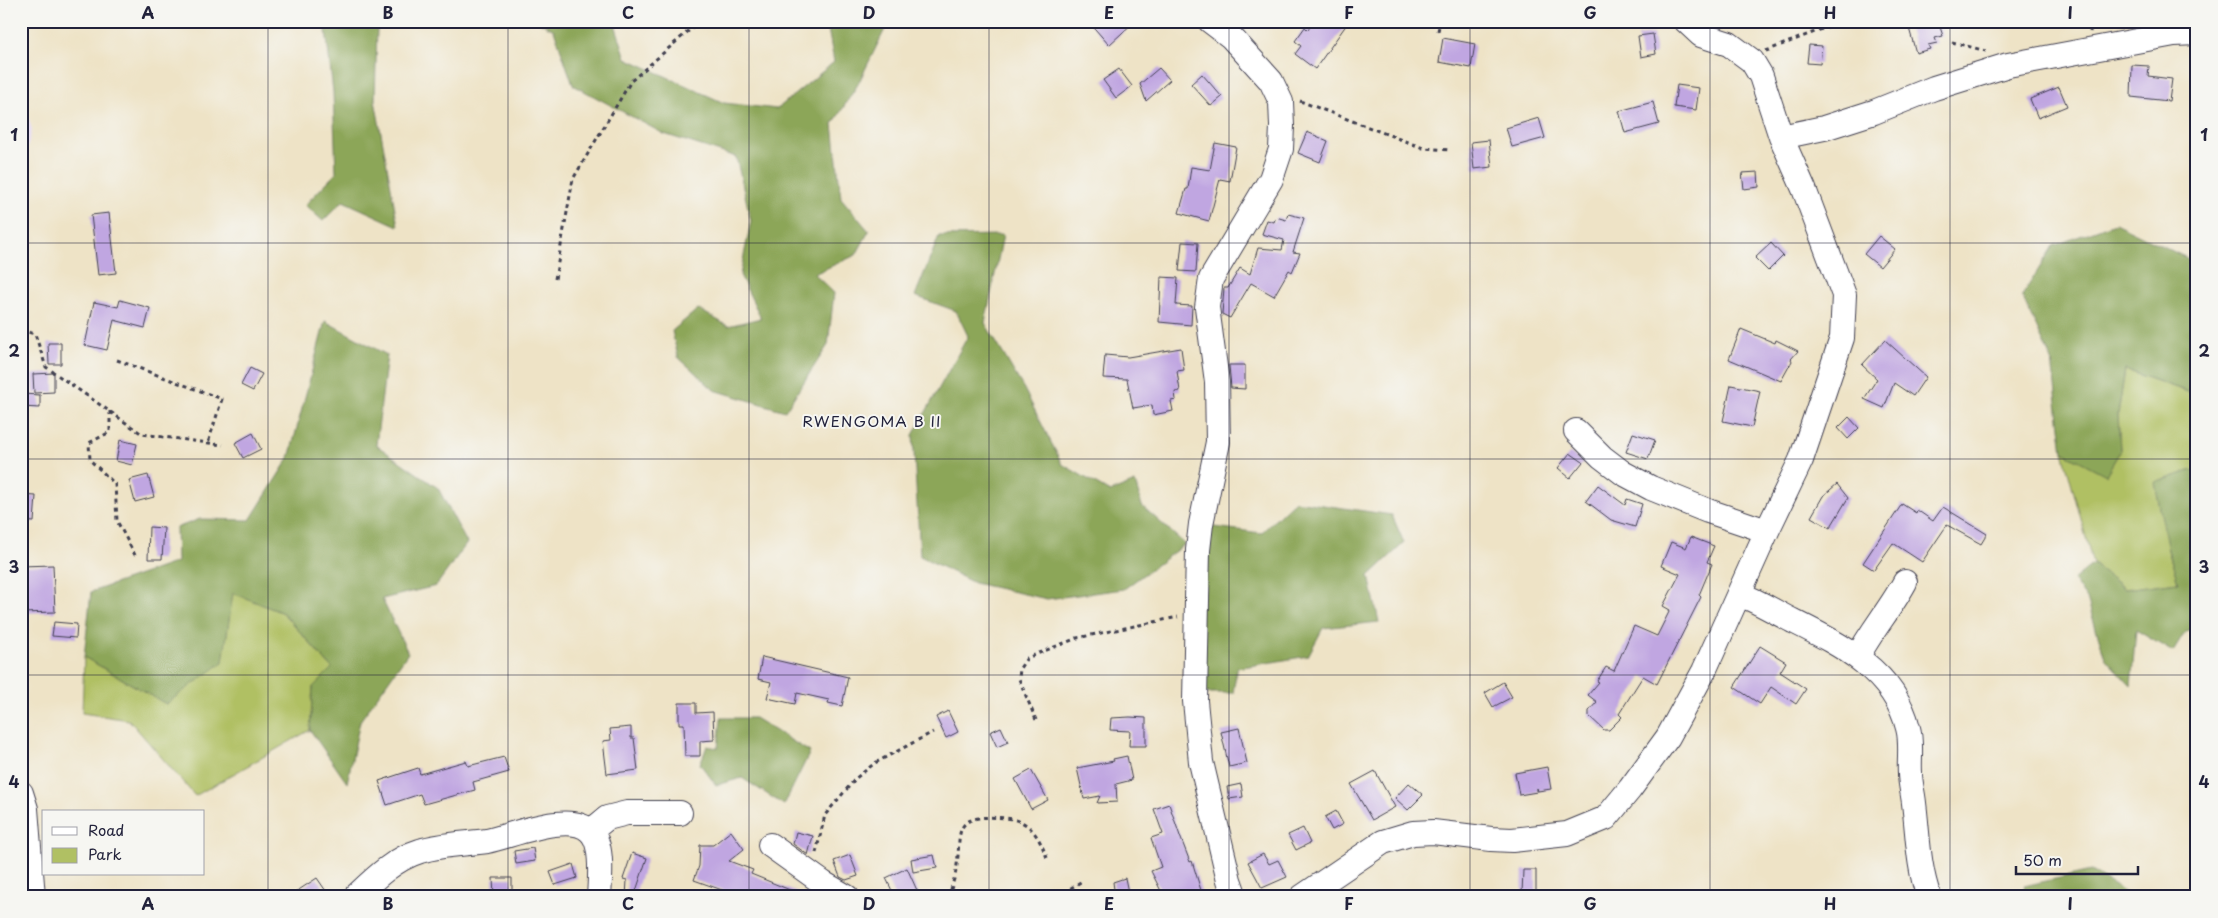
<svg xmlns="http://www.w3.org/2000/svg" width="2218" height="918" font-family="'Playpen Sans',sans-serif">
	<style>
		.built { fill: #e2d4f3 }
		.green { fill: #b0c063; stroke: #69714f }
		.forest { fill: #8ca659; stroke: #57644a }
		.building { fill: #c0a6e1 }
		.lines { fill: none; stroke-linecap: round; stroke-linejoin: round }
		.minor-casing { stroke: #413f50; stroke-width: 26 }
		.path { stroke: #413f50; stroke-width: 3; stroke-dasharray: 4 4; stroke-linecap: butt }
		.minor { stroke: #fff; stroke-width: 24 }
		.grid { fill: none; stroke: #22223b; stroke-width: 1; stroke-opacity: 0.55 }
		.labels { text-anchor: middle; dominant-baseline: central; stroke-width: 4; stroke-linejoin: round; paint-order: stroke }
		.quarter-label { font-size: 15px; letter-spacing: 1px; fill: #22223b; stroke: #f6f6f2 }
		.neatline { fill: none; stroke: #22223b; stroke-width: 2 }
		.grid-label { font-size: 16px; text-anchor: middle; font-weight: bold; fill: #22223b }
	</style>
	<rect width="100%" height="100%" fill="#f6f6f2"/>
	<filter id="ink" filterUnits="userSpaceOnUse"><feTurbulence type="fractalNoise" baseFrequency=".02" numOctaves="2"/><feDisplacementMap in="SourceGraphic" scale="10" xChannelSelector="R" yChannelSelector="G"/><feConvolveMatrix kernelMatrix="1 2 1 2 8 2 1 2 1" color-interpolation-filters="sRGB"/></filter>
	<filter id="wash" filterUnits="userSpaceOnUse"><feTurbulence type="fractalNoise" baseFrequency=".0096" numOctaves="4" result="noise"/><feDisplacementMap in="SourceGraphic" scale="20" xChannelSelector="R" yChannelSelector="G"/><feGaussianBlur stdDeviation="1.12" result="paint"/><feColorMatrix in="noise" values="0 0 0 0 0 0 0 0 0 0 0 0 0 0 0 0 0 1.4 0 .05"/><feComposite in="paint" operator="in"/></filter>
	<g filter="url(#wash)">
		<rect width="100%" height="100%" fill="#eee3c6"/>
		<path class="built" d="M21,94L32,130L21,170Z"/>
		<path class="green" d="M2125,370L2197,395V474L2192,470L2168,550L2178,582L2125,589L2093,564L2063,452L2106,474L2120,451L2118,414Z
			M233,592L283,613L332,668L313,687L310,730L195,796L129,720L82,713L84,657L166,704Z"/>
		<path class="forest" d="M325,21H393L377,28L375,100L398,226L343,201L323,221L305,205L336,173L333,92Z
			M537,21H614L626,58L724,103L777,109L834,62L827,23L825,21H889L858,84L833,124L841,198L869,231L856,255L814,274L834,293L828,345L785,411L714,390L678,357L672,331L698,309L728,326L761,318L740,275L751,221L736,157L664,134L573,85L554,30Z
			M2115,223L2197,263V395L2125,370L2118,414L2120,451L2106,475L2063,452L2052,361L2022,296L2053,246Z
			M1003,235L985,323L1024,389L1062,464L1110,492L1135,482L1142,506L1185,544L1124,589L1047,599L974,583L920,556L913,435L968,336L956,311L915,296L939,236Z
			M325,321L387,355L376,445L438,488L467,543L436,586L382,599L408,653L360,721L347,783L310,730L313,687L332,668L283,613L233,593L223,662L166,704L84,657L91,592L177,562L176,528L200,519L250,520L289,458Z
			M2192,470L2197,474V628L2186,631L2173,652L2136,630L2131,686L2105,658L2087,599L2073,580L2093,564L2125,589L2178,582L2168,550L2155,483Z
			M1295,501L1392,515L1404,543L1369,576L1379,622L1323,628L1308,656L1237,668L1233,693H1188L1199,525L1261,533Z
			M721,718H755L810,752L784,805L742,778L716,785L700,764L707,746L718,748Z
			M2091,871L2132,897H2026L2024,886Z"/>
		<g id="blocks">
			<path class="building" d="M1088,21H1135L1109,45Z
				M1314,21H1349L1315,69L1295,54L1301,46L1295,41L1305,27L1308,30Z
				M1907,21H1938L1943,36L1935,38L1937,43L1928,45L1930,49L1916,53Z
				M1653,34L1656,54L1641,57L1638,36Z
				M1443,38L1475,44L1471,68L1439,62Z
				M1809,45L1822,46L1820,64L1807,63Z
				M2132,65L2149,66L2148,76L2172,79L2169,101L2131,97Z
				M1159,68L1170,80L1146,101L1140,84Z
				M1119,69L1132,86L1116,98L1103,80Z
				M1202,74L1222,97L1211,106L1191,84Z
				M1677,85L1699,88L1696,110L1674,107Z
				M2059,87L2067,106L2038,118L2030,99Z
				M1653,102L1659,124L1625,133L1619,111Z
				M1539,118L1545,138L1512,147L1506,128Z
				M1307,132L1328,141L1320,162L1298,153Z
				M1489,140L1492,167L1474,169L1471,142Z
				M1215,143L1236,147L1230,181L1220,179L1209,221L1179,213L1186,189H1188L1191,167L1210,170Z
				M1758,172L1759,187L1744,189L1742,173Z
				M109,213L116,273L98,275L91,215Z
				M1288,214L1304,218L1293,252L1300,253L1292,272L1289,270L1274,296L1251,283L1230,318L1222,314L1224,288H1228L1240,268L1250,274L1258,248L1282,250L1284,240L1262,234L1267,220L1274,222L1276,217L1286,220Z
				M1879,236L1895,249L1880,267L1864,254Z
				M1182,242L1198,243L1196,272L1179,271Z
				M1771,243L1783,256L1768,271L1755,258Z
				M1161,277L1178,278L1176,305L1192,306L1191,325L1159,322Z
				M120,300L150,308L145,328L114,320L107,350L85,345L94,302L118,307Z
				M1741,329L1775,343L1776,340L1798,351L1791,359L1792,361L1781,381L1729,359Z
				M1885,340L1926,377L1913,396L1894,383L1884,408L1864,399L1877,379L1862,365Z
				M48,343H61V364H49Z
				M1181,348L1184,370L1177,371L1180,391L1175,392L1176,400L1171,401L1173,411L1153,415L1152,405L1133,408L1127,379L1103,378L1105,355L1128,357Z
				M1229,365H1245V389L1231,388Z
				M250,368L262,374L253,391L241,385Z
				M54,373V392L34,393L33,374Z
				M1731,385L1760,391L1752,427L1723,421Z
				M21,394L40,395V408L21,407Z
				M1849,417L1859,428L1848,439L1838,428Z
				M253,433L261,449L243,458L235,443Z
				M1633,433L1655,440L1648,459L1626,452Z
				M120,440L137,444L132,465L116,461Z
				M1570,453L1583,462L1570,478L1558,468Z
				M148,475L154,497L135,502L129,480Z
				M1837,484L1848,498L1830,528L1811,517L1823,496Z
				M1598,485L1625,505L1627,499L1642,504L1635,527L1611,520L1586,501Z
				M21,495L36,496L34,522L21,521Z
				M1902,504L1916,513L1917,510L1933,521L1943,507L1987,534L1981,544L1947,525L1922,562L1893,543L1874,570L1863,563Z
				M149,527L164,528L162,559H148Z
				M1691,537L1714,546L1707,562L1712,564L1699,595L1701,597L1657,684L1643,676L1619,714L1622,717L1609,730H1604L1589,716V711L1597,702L1588,695L1599,682L1597,681L1606,667L1614,671L1634,626L1657,636L1670,610L1663,606L1680,574L1661,566L1671,542L1686,548Z
				M53,565L55,612L21,613V566Z
				M54,622L77,624L76,638L52,636Z
				M1760,646L1786,662L1780,672L1806,689L1796,704L1771,687L1760,704L1734,687Z
				M762,657L848,677L842,706L828,703L829,700L797,693L795,704L767,698L771,682L758,679Z
				M1503,682L1512,697L1493,707L1485,693Z
				M679,703H696V713L713,712L714,740L700,741V756H685L684,724H679Z
				M948,711L958,732L946,738L936,717Z
				M1130,717L1146,718V746H1129L1130,731L1110,730L1111,718Z
				M631,727V738H634L638,770L607,774L603,741L611,740L610,729Z
				M1001,727L1008,742L997,747L990,732Z
				M1239,728L1247,763L1229,767L1221,732Z
				M1127,756L1132,780L1116,784L1117,802L1097,803L1100,796L1084,799L1077,768L1114,761L1113,759Z
				M504,757L509,772L473,782L475,790L424,804L420,794L387,805L379,781L418,768L420,774L466,761L468,766Z
				M1547,767L1551,789L1538,791L1537,788V792L1519,795L1515,773Z
				M1031,770L1048,800L1031,809L1015,779Z
				M1375,771L1395,807L1372,820L1351,784Z
				M1409,783L1423,795L1408,810L1395,798Z
				M1241,784L1243,797L1229,799L1227,787Z
				M1169,804L1180,836L1190,862L1192,861L1203,897H1164L1151,871L1161,867L1151,838L1163,834L1154,809Z
				M1336,811L1343,824L1332,830L1325,817Z
				M1303,828L1310,843L1296,850L1288,835Z
				M731,831L744,849L729,861L753,870L751,874L807,897H755L740,891L739,896L694,880L699,866L700,845H713Z
				M796,832L813,836L808,855L793,844Z
				M533,848L535,861L516,864L514,851Z
				M632,853L647,858L634,897H626L627,880L623,879Z
				M1263,854L1269,864L1278,860L1287,877L1262,888L1248,862Z
				M850,855L858,876L846,880L840,877L834,861Z
				M934,855L937,868L913,872L911,859Z
				M573,864L577,878L555,885L550,872Z
				M907,868L920,897H895L886,878Z
				M1523,870H1536V894H1522Z
				M317,878L326,891L318,897H288Z
				M493,878H512V897H494Z
				M1125,878L1129,897H1115L1113,882Z"/>
		</g>
	</g>
	<g filter="url(#ink)">
		<use href="#blocks" fill-opacity="0" stroke="#413f50" stroke-width="1"/>
		<g class="lines">
			<defs>
				<path id="minor" d="M1210,21L1231,37L1271,81L1281,102L1282,126L1281,149L1271,179L1211,279L1207,307L1217,382L1218,442L1201,524L1198,550L1195,701L1201,762L1229,880L1235,897
					M1781,137L1824,128L1874,112L1934,88L2008,65L2174,34L2197,33
					M1576,431L1602,457L1623,473L1651,488L1708,511L1767,531
					M1739,594C1758,601 1775,612 1793,621C1841,645 1894,671 1908,728C1912,742 1909,759 1910,773C1910,783 1913,793 1914,803C1918,835 1918,867 1929,897
					M1858,656C1872,630 1891,608 1905,582
					M21,793L26,809L33,897
					M591,831L607,818L627,813H680
					M770,845L823,883L847,897
					M355,897C374,879 394,859 420,851C441,844 465,844 487,841C512,836 569,811 590,831C604,844 600,879 599,897
					M1302,897L1383,842L1413,833L1433,832L1491,839L1512,840L1567,834L1606,818L1630,789L1668,737L1704,671L1767,531L1801,460L1842,338L1844,295L1804,189L1781,137L1761,76L1752,61L1729,44L1701,35L1686,21"/>
			</defs>
			<use href="#minor" class="minor-casing"/>
			<path class="path" d="M1438,31L1440,21
				M2090,32L2091,21
				M1952,42L1986,51
				M1766,51L1840,22L1852,21
				M1300,101L1423,148L1450,150
				M555,279L573,179L631,81L700,21
				M21,330L35,334L46,367L142,434L223,445
				M117,360L222,399L208,443
				M110,411V432L89,443L90,460L115,484L117,521L136,557
				M1036,720L1019,679L1020,668L1027,658L1077,638L1178,617
				M816,853L825,815L856,778L875,763L933,732
				M947,897C951,892 952,885 954,879C966,837 943,813 1005,818C1032,820 1039,838 1048,860
				M1057,897L1082,881"/>
			<use href="#minor" class="minor"/>
		</g>
	</g>
	<path class="grid" d="M268,21V897M508,21V897M749,21V897M989,21V897M1229,21V897M1470,21V897M1710,21V897M1950,21V897M21,243H2197M21,459H2197M21,675H2197"/>
	<g class="labels">
		<g class="quarter-label">
			<text x="872" y="420">RWENGOMA B II</text>
		</g>
	</g>
	<rect width="2218" height="918" fill="none" stroke="#f6f6f2" stroke-width="55"/>
	<rect x="42" y="810" width="162" height="65" fill="#f6f6f2" stroke="#a1a1a9"/>
	<rect x="52" y="827" width="25" height="8" fill="#ffffff" stroke="#a1a1a9"/>
	<text x="88" y="836" font-size="15" fill="#22223b">Road</text>
	<rect x="52" y="848" width="25" height="15" fill="#b0c063" stroke="#a1a1a9"/>
	<text x="88" y="860" font-size="15" fill="#22223b">Park</text>
	<path d="M2016 866v8h122v-8" fill="none" stroke="#22223b" stroke-width="2.5"/>
	<text x="2023" y="866" font-size="15" fill="#22223b" stroke="#f6f6f2" stroke-width="4" paint-order="stroke">50 m</text>
	<rect x="28" y="28" width="2162" height="862" class="neatline"/>
	<g class="grid-label">
		<text x="148" y="19">A</text>
		<text x="388" y="19">B</text>
		<text x="628" y="19">C</text>
		<text x="869" y="19">D</text>
		<text x="1109" y="19">E</text>
		<text x="1349" y="19">F</text>
		<text x="1590" y="19">G</text>
		<text x="1830" y="19">H</text>
		<text x="2070" y="19">I</text>
		<text x="14" y="141">1</text>
		<text x="2204" y="141">1</text>
		<text x="14" y="357">2</text>
		<text x="2204" y="357">2</text>
		<text x="14" y="573">3</text>
		<text x="2204" y="573">3</text>
		<text x="14" y="788">4</text>
		<text x="2204" y="788">4</text>
		<text x="148" y="910">A</text>
		<text x="388" y="910">B</text>
		<text x="628" y="910">C</text>
		<text x="869" y="910">D</text>
		<text x="1109" y="910">E</text>
		<text x="1349" y="910">F</text>
		<text x="1590" y="910">G</text>
		<text x="1830" y="910">H</text>
		<text x="2070" y="910">I</text>
	</g>
</svg>
